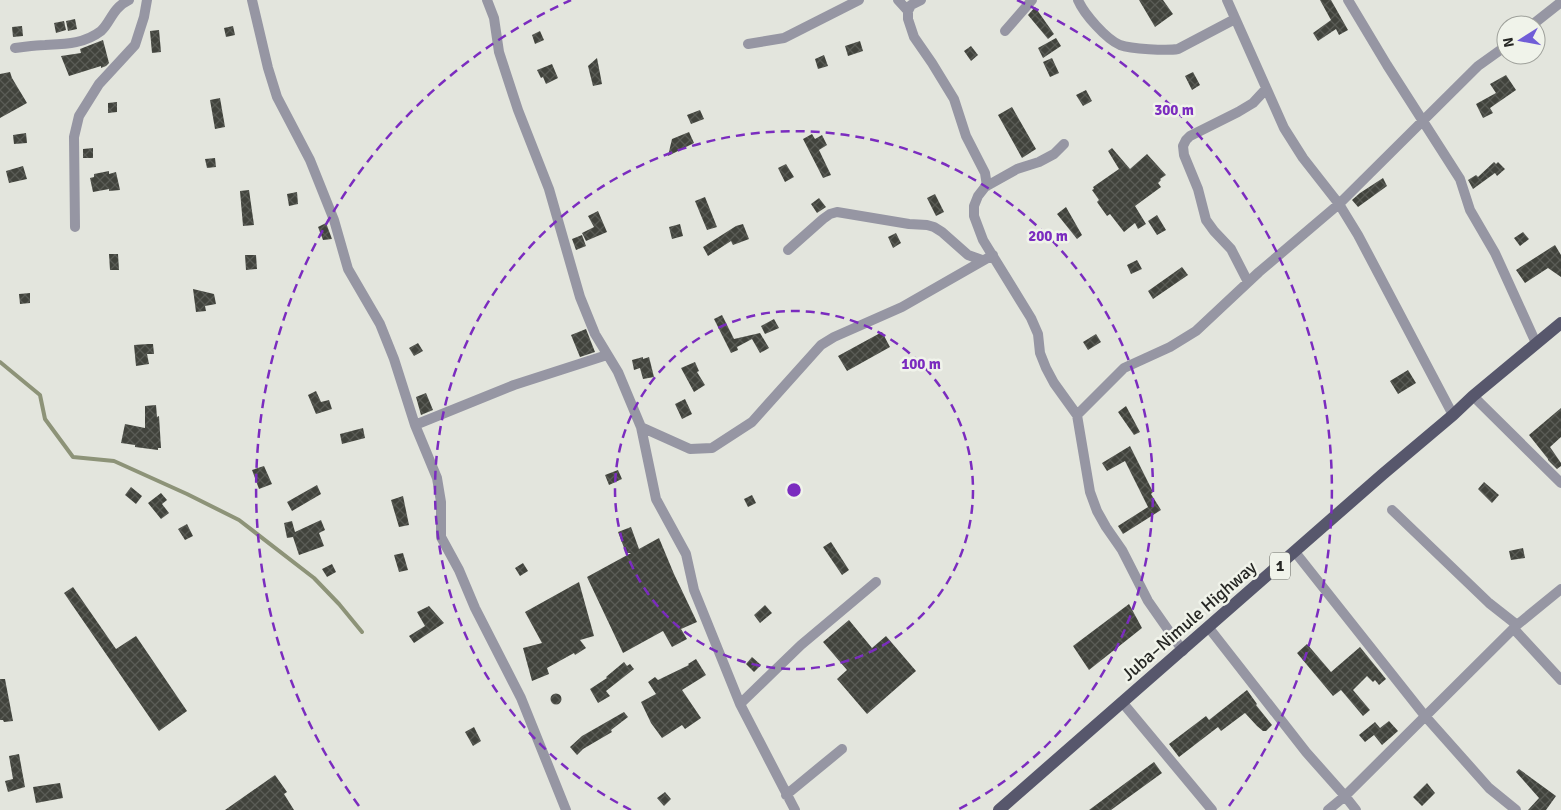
<svg xmlns="http://www.w3.org/2000/svg" width="1561" height="810" font-family="Signika,sans-serif">
	<style>
		.lines { fill: none; stroke-linecap: round; stroke-linejoin: round }
		.stream { stroke: #8d9378; stroke-width: 4 }
		.building { fill: url(#building-cross-hatch) }
		.street { stroke: #9696a3; stroke-width: 10 }
		.primary { stroke: #57576c; stroke-width: 12 }
		.ring { fill: none; stroke: #7b2cbf; stroke-width: 2.5; stroke-dasharray: 9 6 }
		.labels { text-anchor: middle; dominant-baseline: central; stroke-width: 5; stroke-linejoin: round; paint-order: stroke }
		.shield { fill: #f0f3ea; stroke: #63645f; stroke-width: 1 }
		.shield-label { font-size: 16px; font-weight: bold; fill: #262724 }
		.street-label { font-size: 18px; fill: #262724; stroke: #f0f3ea }
		.centre { fill: #7b2cbf; stroke: #f0f3ea; stroke-width: 2.5 }
		.ring-label { font-size: 15px; text-anchor: middle; font-weight: bold; fill: #7b2cbf; stroke: #f0f3ea; stroke-width: 5; stroke-linejoin: round; paint-order: stroke }
	</style>
	<defs>
		<pattern id="building-cross-hatch" width="8" height="8" patternUnits="userSpaceOnUse" patternTransform="scale(1.25)"><rect width="8" height="8" fill="#41433c"/><path d="M0 0l8 8M0 8l8-8" fill="none" stroke="#5a5c56"/></pattern>
	</defs>
	<rect width="100%" height="100%" fill="#e3e5dd"/>
	<g class="lines">
		<path class="stream" d="M0,362L40,395L45,419L73,457L114,461L187,494L239,520L314,578L339,604L362,632"/>
	</g>
	<path class="building" d="M1139,0H1163L1173,14L1155,27Z
		M1320,0H1331L1348,30L1339,35L1336,29L1318,41L1313,33L1331,20Z
		M1035,7L1054,34L1048,39L1028,15Z
		M75,19L77,29L68,31L66,21Z
		M64,21L66,30L56,33L54,23Z
		M22,26L23,36L13,37L12,27Z
		M233,26L235,35L226,37L224,28Z
		M159,30L161,52L152,53L150,31Z
		M540,31L544,40L535,44L532,35Z
		M1056,38L1061,46L1043,58L1038,48Z
		M103,40L109,63L106,66L101,68V66L69,76L61,56L81,53L80,49Z
		M860,41L863,51L848,56L845,46Z
		M971,46L978,55L971,61L964,51Z
		M824,55L828,66L818,69L815,59Z
		M597,58L602,84L593,86L588,66Z
		M1052,58L1059,73L1050,77L1043,62Z
		M552,64L558,78L546,84L543,77L541,78L537,70Z
		M10,72L12,78L27,103L0,118V74Z
		M1193,72L1200,85L1192,90L1185,76Z
		M1506,75L1516,90L1490,108L1493,113L1483,118L1476,104L1496,93L1490,84Z
		M1086,90L1092,101L1083,106L1076,95Z
		M220,98L225,127L215,129L210,100Z
		M117,102V112L108,113V103Z
		M1012,107L1036,149L1022,158L998,115Z
		M700,110L704,119L691,124L687,115Z
		M689,132L694,143L668,156L672,139Z
		M26,133L27,143L14,144L13,135Z
		M812,134L815,139L822,135L827,145L819,150L831,175L823,178L803,139Z
		M93,148V158H83V149Z
		M1112,148L1130,169L1147,154L1166,175L1160,179L1161,180L1158,183L1161,187L1135,206L1146,224L1138,229L1135,223L1124,232L1110,214L1107,216L1097,202L1099,200L1092,190L1094,189L1093,187L1119,169L1108,151Z
		M215,158L216,167L207,168L205,159Z
		M1494,162L1496,164L1498,162L1505,169L1497,176L1495,173L1473,189L1468,180L1476,175L1478,177Z
		M786,164L794,177L785,182L778,168Z
		M23,166L27,179L9,183L6,171Z
		M109,171V174L116,172L120,190L109,191V189L93,192L90,178L94,177V174Z
		M1383,178L1387,186L1358,207L1352,200L1360,193Z
		M249,190L254,225L243,226L240,191Z
		M297,192L298,204L289,206L287,194Z
		M935,194L944,212L936,216L927,198Z
		M705,197L717,227L707,230L695,201Z
		M819,198L826,207L817,213L811,204Z
		M1066,207L1082,235L1077,239L1057,214Z
		M598,211L607,232L586,241L582,233L594,227L588,216Z
		M1157,215L1166,230L1157,235L1148,221Z
		M326,223L332,239L323,240L318,227Z
		M680,224L683,236L672,239L669,227Z
		M743,224L749,239L733,245L731,241L708,256L703,247L736,226Z
		M1523,232L1529,239L1520,246L1514,238Z
		M896,233L901,243L893,248L888,237Z
		M582,235L586,246L576,250L572,239Z
		M1555,245L1561,255V277L1548,268L1525,283L1516,270Z
		M109,254H118L119,270H110Z
		M245,255H256L257,269L246,270Z
		M1137,260L1142,269L1131,274L1127,265Z
		M1182,267L1188,275L1153,299L1148,291Z
		M193,289L214,294L216,304L205,306L206,311L196,312Z
		M30,293V303L20,304L19,294Z
		M722,315L734,339L760,333L769,348L760,353L752,339L737,347L738,350L731,353L714,319Z
		M774,319L779,328L765,334L761,326Z
		M586,329L595,352L580,357L571,335Z
		M882,332L890,347L847,371L838,356Z
		M1096,334L1101,342L1088,350L1083,342Z
		M418,343L423,351L414,356L409,348Z
		M148,344H153L154,354H147L149,364L136,366L134,345Z
		M643,357V359L649,357L654,377L643,379L640,368L634,370L632,360Z
		M695,362L699,371L697,372L705,385L694,392L681,368Z
		M1408,370L1416,383L1398,394L1390,381Z
		M316,391L321,402L329,400L332,409L316,414L308,395Z
		M426,393L433,410L421,415L416,397Z
		M685,399L692,414L682,419L675,404Z
		M156,405L157,417L159,416L161,448H158V450L135,447V445L121,443L125,424L145,428V406Z
		M1126,406L1140,432L1134,435L1118,412Z
		M1561,408V437L1550,447L1561,463V466L1557,469L1548,460V459L1529,435Z
		M363,428L365,438L342,444L340,434Z
		M1130,446L1153,492L1151,494L1161,510L1123,534L1118,526L1148,507L1125,461L1107,471L1102,463Z
		M264,466L272,484L259,489L252,470Z
		M618,470L622,479L609,485L605,475Z
		M1484,482L1499,495L1492,503L1478,489Z
		M317,485L321,494L292,511L287,502Z
		M131,487L142,496L136,504L125,495Z
		M161,493L167,500L162,504L169,513L161,519L148,503Z
		M752,495L756,503L748,507L744,499Z
		M403,496L409,525L399,527L391,500Z
		M321,520L325,530L319,533L324,546L299,555L293,537L287,538L284,523L292,521L295,532Z
		M187,524L193,536L185,540L178,529Z
		M631,527L639,549L659,538L674,574L697,622L681,629L687,639L672,647L663,631L623,653L587,577L631,553H626L618,532Z
		M831,542L849,570L842,575L823,547Z
		M1523,548L1525,558L1511,560L1509,551Z
		M403,553L408,570L399,572L394,555Z
		M523,563L528,571L520,576L515,568Z
		M332,564L336,572L327,577L322,569Z
		M579,582L594,636L580,640L586,648L575,655L574,653L547,668L549,674L532,681L523,648L542,643L525,612Z
		M73,587L116,649L136,636L187,711L159,731L64,593Z
		M1129,604L1142,628L1089,670L1073,646Z
		M765,605L772,613L760,623L754,615Z
		M429,606L444,623L414,643L409,636L425,626L417,612Z
		M849,620L872,648L886,636L916,671L867,714L837,679L847,670L823,642Z
		M1307,644L1331,672L1360,647L1386,679L1379,685L1375,680L1373,682L1367,676L1353,690L1370,710L1363,716L1341,690L1333,696L1297,653Z
		M752,657L761,665L754,672L746,664Z
		M696,659L706,675L682,690L701,718L685,729L682,725L662,738L651,723L641,702L656,694L648,682L655,677L658,680L689,665L688,664Z
		M624,662L627,666L630,664L634,669L606,691L610,696L598,703L590,689L607,678L606,677Z
		M0,679H5L13,721L4,722L3,720H0Z
		M1247,690L1257,704L1256,705L1272,725L1266,731H1263L1257,726L1245,713L1221,731L1218,727L1179,757L1169,744L1206,716L1209,720Z
		M550.5 699a5.5 5.5 0 1 1 11 0a5.5 5.5 0 1 1-11 0Z
		M624,712L628,717L611,730L612,732L583,749L577,755L570,747L582,736Z
		M1389,721L1398,731L1382,745L1374,735L1365,742L1359,735L1375,722L1380,728Z
		M474,727L481,741L473,746L465,732Z
		M19,754L25,787L8,792L5,781L13,779L9,756Z
		M1154,762L1162,773L1111,810H1089Z
		M1519,769L1556,796L1546,810H1528L1539,798L1516,772Z
		M275,775L287,792L284,794L294,810H225Z
		M60,783L63,798L36,803L33,787Z
		M1427,783L1435,793L1422,806L1413,797Z
		M665,792L671,799L664,806L657,798Z"/>
	<g class="lines">
		<path class="street" d="M252,0L268,68L277,97L310,160L334,220L348,269L380,324L394,359L415,425L437,478L441,502V537L459,570L475,608L521,698L566,810
			M487,0L494,18L499,52L518,110L549,189L580,297L595,334L618,372L641,427L656,499L686,554L694,590L740,704L795,810
			M898,0L908,11
			M921,0L911,5L908,11V19L914,37L932,63L954,99L966,136L985,173L987,186
			M1078,0C1084,14 1106,39 1120,45C1131,49 1167,51 1178,49L1235,19
			M1227,0L1284,128L1303,158L1339,204L1358,235L1453,415
			M1348,0L1387,65L1460,179L1470,210L1495,253L1536,343
			M1532,25L1561,2
			M1005,31L1032,0
			M748,44L784,38L859,0
			M15,48C25,47 35,45 45,45C65,44 84,44 101,31C111,22 112,8 129,0
			M1064,144L1054,154L1039,162L1017,169L985,187L978,196L974,206V216L983,240L1031,318L1038,334L1040,353L1046,368L1054,383L1077,415L1090,492L1097,511L1106,527L1122,550L1148,601L1183,651
			M75,227L74,137L79,116L99,84L135,45L144,17L147,0
			M788,250L823,219L830,214L837,212L909,224L927,225L934,227L942,232L968,255L982,260
			M1248,282L1231,249L1214,231L1206,220L1198,189L1184,155L1183,146L1186,140L1190,136L1238,112L1253,103L1266,89
			M1473,396L1561,483
			M1077,415L1124,368L1170,347L1196,331L1259,272L1339,204L1478,66L1506,46
			M415,425L514,385L607,355
			M641,427L690,449L712,448L752,422L821,345L834,337L902,307L993,255
			M1392,510L1489,603L1517,625
			M1295,552L1425,716L1489,788L1516,810
			M1209,628L1306,752L1345,796L1356,810
			M1514,629L1561,680
			M1122,702L1212,810
			M740,704L801,645L876,582
			M786,795L842,749
			M1328,810L1345,796L1517,625L1561,589"/>
		<path class="primary" d="M999,810L1383,474L1453,415L1473,396L1561,323"/>
	</g>
	<g class="ring">
		<circle cx="794" cy="490" r="179"/>
		<path d="M631 810A359 359 0 1 1 957 810"/>
		<path d="M359 806A538 538 0 0 1 571 0M1017 0A538 538 0 0 1 1229 806"/>
	</g>
	<g class="labels">
		<rect class="shield" x="1270" y="552.5" width="20" height="27" rx="4"/>
		<g class="shield-label">
			<text x="1280" y="566">1</text>
		</g>
		<g class="street-label">
			<text transform="translate(1189 621) rotate(-41)">Juba–Nimule Highway</text>
		</g>
	</g>
	<circle cx="794" cy="490" r="8" class="centre"/>
	<g class="ring-label">
		<text x="1174" y="115">300 m</text>
		<text x="1048" y="241">200 m</text>
		<text x="921" y="369">100 m</text>
	</g>
	<g transform="translate(1521 40) rotate(259)"><circle r="24" fill="#f0f3ea" stroke="#9fa19b"/>
	<path d="M0-4L9 19L0 12L-9 19Z" fill="#705dd7"/>
	<text y="-8" font-size="14" font-weight="bold" text-anchor="middle" fill="#262724">N</text>
	</g>
</svg>
